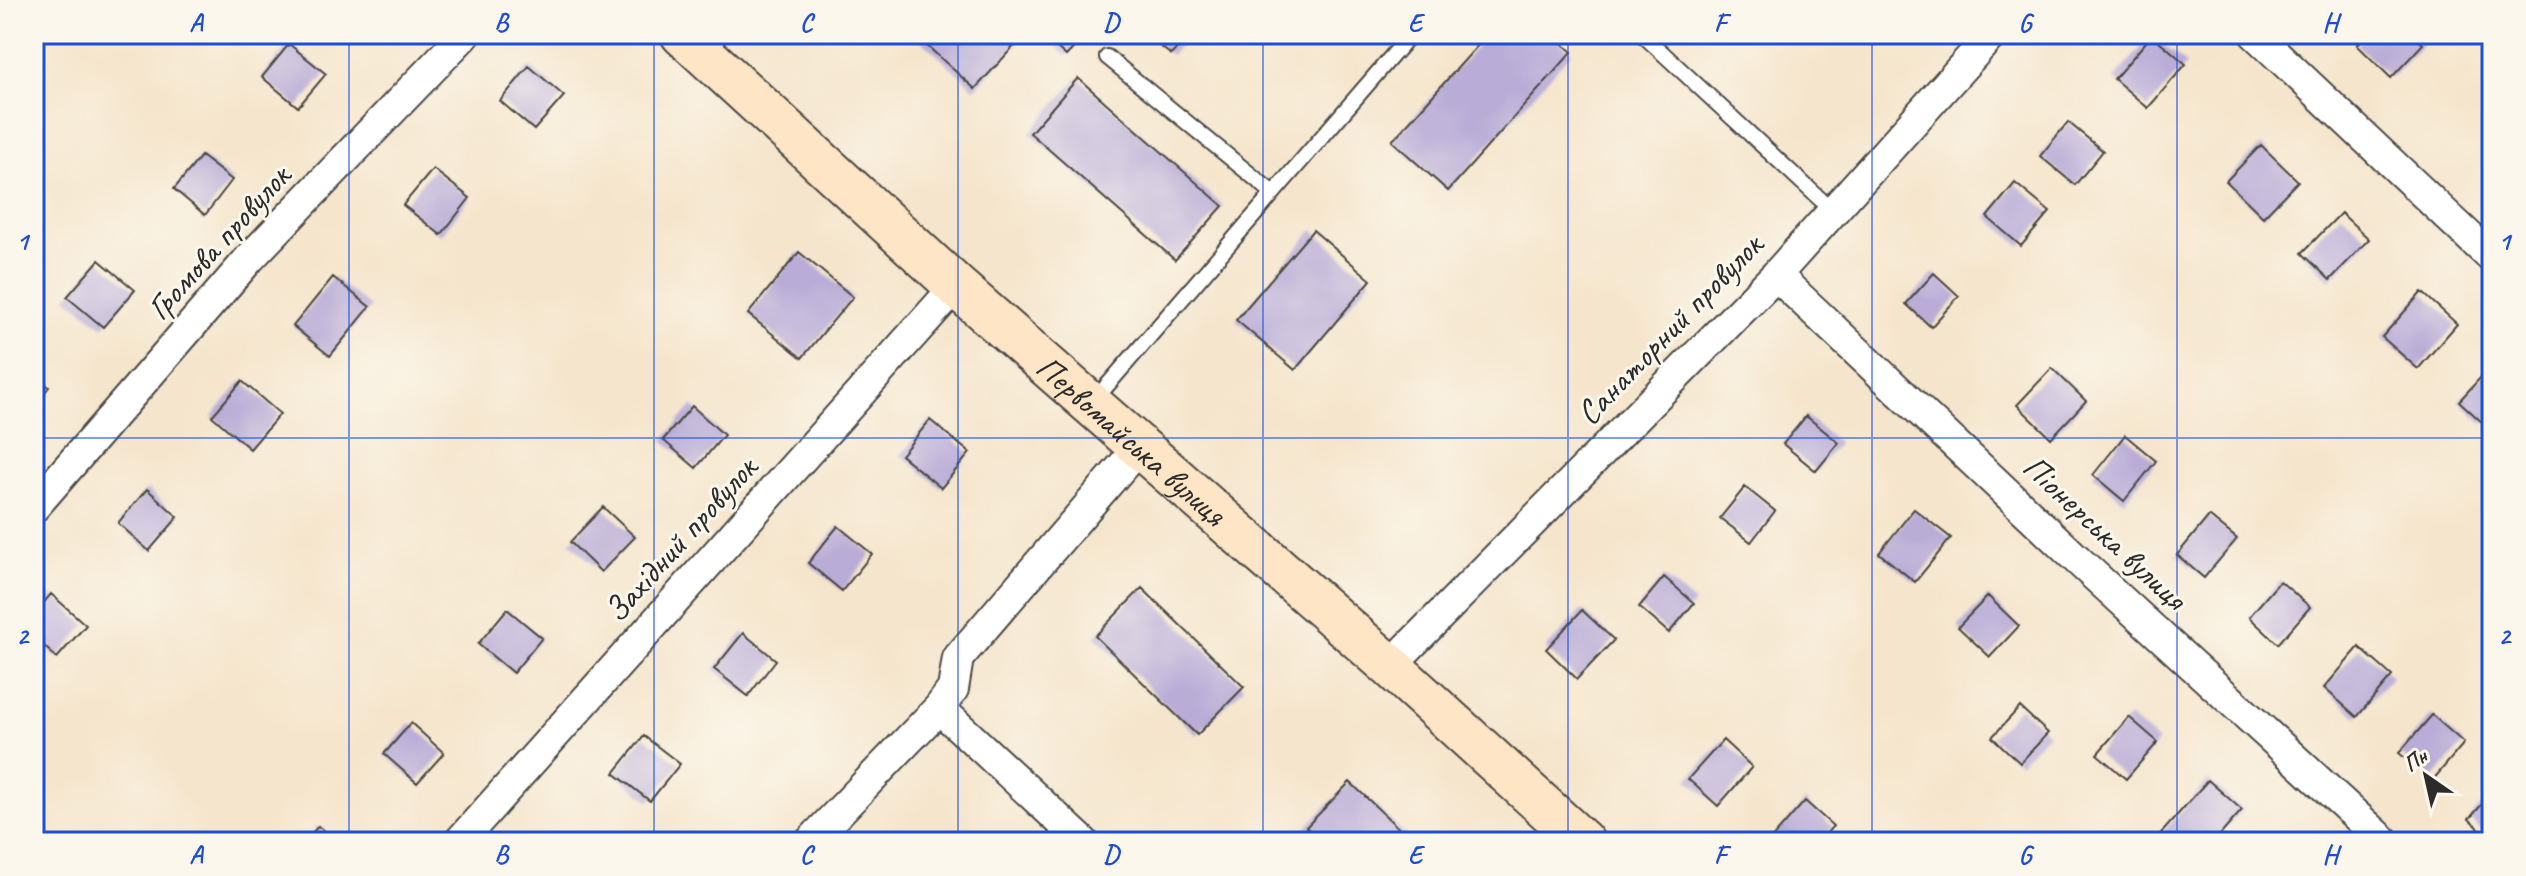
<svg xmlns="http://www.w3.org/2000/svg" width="2526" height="876" font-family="Caveat,sans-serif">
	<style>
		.building { fill: #b9add7 }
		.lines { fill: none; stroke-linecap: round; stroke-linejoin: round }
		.service-casing { stroke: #494743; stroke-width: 18 }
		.minor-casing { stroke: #494743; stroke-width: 34 }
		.secondary-casing { stroke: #494743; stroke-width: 46 }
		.service { stroke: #fff; stroke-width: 14 }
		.minor { stroke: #fff; stroke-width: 30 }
		.secondary { stroke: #fde5c5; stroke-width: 42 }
		.grid { fill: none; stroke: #1d4ed8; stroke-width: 2; stroke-opacity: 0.55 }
		.labels { text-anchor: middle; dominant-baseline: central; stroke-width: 6; stroke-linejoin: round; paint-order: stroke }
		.street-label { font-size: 34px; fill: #2b2b2b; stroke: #fbf7ec }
		.neatline { fill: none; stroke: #1d4ed8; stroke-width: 3 }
		.grid-label { font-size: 26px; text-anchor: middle; font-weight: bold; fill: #1d4ed8 }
	</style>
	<rect width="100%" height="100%" fill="#fbf7ec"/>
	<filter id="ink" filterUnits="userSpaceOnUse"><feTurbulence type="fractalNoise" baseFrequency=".0125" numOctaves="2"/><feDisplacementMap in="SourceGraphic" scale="16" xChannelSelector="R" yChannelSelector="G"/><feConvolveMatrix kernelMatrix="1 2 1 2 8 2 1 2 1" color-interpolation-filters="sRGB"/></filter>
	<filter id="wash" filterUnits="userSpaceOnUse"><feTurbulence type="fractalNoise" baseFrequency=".006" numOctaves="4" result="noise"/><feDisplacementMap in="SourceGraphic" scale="32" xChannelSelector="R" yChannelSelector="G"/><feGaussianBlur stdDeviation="1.8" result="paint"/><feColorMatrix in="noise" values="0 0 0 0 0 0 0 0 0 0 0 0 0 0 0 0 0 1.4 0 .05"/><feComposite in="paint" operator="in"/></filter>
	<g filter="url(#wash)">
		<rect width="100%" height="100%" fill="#f5e5cc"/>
		<g id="blocks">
			<path class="building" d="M914,34H1025L975,89Z
				M1042,34H1087L1066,56Z
				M1145,34H1190L1171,55Z
				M1488,34H1552L1572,52L1448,191L1392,141Z
				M2367,34H2413L2423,44L2391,78L2357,45Z
				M2152,35L2186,64L2148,108L2114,79Z
				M289,44L326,74L298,107L262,77Z
				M529,66L564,96L534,130L500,101Z
				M1078,78L1223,206L1175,260L1030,133Z
				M2068,122L2103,151L2075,185L2040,156Z
				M2261,145L2298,181L2263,217L2226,181Z
				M201,156L232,180L205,215L174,189Z
				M433,169L470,198L441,235L403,205Z
				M2015,183L2050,212L2021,246L1987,217Z
				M2341,213L2369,239L2330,280L2302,253Z
				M1313,230L1371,280L1295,370L1236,320Z
				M799,252L853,297L802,358L748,314Z
				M99,260L135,290L103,327L67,297Z
				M1934,273L1959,296L1931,327L1906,304Z
				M333,277L370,307L330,356L293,326Z
				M2422,292L2457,324L2418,369L2382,337Z
				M2492,365V414L2484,424L2459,401Z
				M2052,368L2086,401L2051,438L2017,405Z
				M34,374L49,387L34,406Z
				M242,381L280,414L250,449L212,416Z
				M692,406L724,435L696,468L663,440Z
				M1806,416L1839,443L1816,471L1783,444Z
				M930,420L970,453L941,488L901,455Z
				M2125,435L2156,461L2124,501L2093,475Z
				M1745,487L1775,511L1751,542L1720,518Z
				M147,489L178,517L149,551L118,523Z
				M603,507L635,537L601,572L570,542Z
				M1914,509L1951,538L1915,582L1879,553Z
				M2209,516L2237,539L2204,578L2177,555Z
				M838,526L872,554L842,591L808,563Z
				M1664,577L1694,603L1669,633L1639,607Z
				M2280,581L2310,607L2278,644L2249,617Z
				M1142,588L1244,687L1197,735L1095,636Z
				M51,594L86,625L57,658L34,637V614Z
				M1988,596L2019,626L1990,657L1958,627Z
				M507,609L542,638L513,673L478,644Z
				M1582,610L1614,640L1577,679L1546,649Z
				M743,633L776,660L748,696L714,669Z
				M2359,647L2392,676L2357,717L2324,688Z
				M2020,707L2048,733L2020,763L1992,737Z
				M2432,715L2464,743L2432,781L2399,753Z
				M2129,717L2158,742L2126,779L2097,754Z
				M411,723L444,753L417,783L384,754Z
				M644,736L680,764L650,801L614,773Z
				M1723,740L1752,767L1718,806L1688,779Z
				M2208,780L2242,810L2214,842H2163L2158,837Z
				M1350,782L1413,842H1322L1306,827Z
				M2492,793V840L2469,819Z
				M1805,801L1833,826L1819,842H1769Z
				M318,826L337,842H305Z"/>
		</g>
	</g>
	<g filter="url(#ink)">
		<use href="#blocks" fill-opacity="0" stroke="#494743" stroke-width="2"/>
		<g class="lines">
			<defs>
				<path id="service" d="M1642,34L1833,211
					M1107,57L1273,193
					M1092,403L1411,34"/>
				<path id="minor" d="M2255,34L2492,258
					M1776,275L2082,564L2385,842
					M34,507L249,259L465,34
					M1390,666L1776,275L1992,34
					M459,842L956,286
					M810,842L939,708
					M1083,842L939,708L953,689L958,658L1139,447"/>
				<g id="secondary">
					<path id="s1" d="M682,34L956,286L1390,666L1583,842"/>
				</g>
			</defs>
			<use href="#service" class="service-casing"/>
			<use href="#minor" class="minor-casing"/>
			<use href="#secondary" class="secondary-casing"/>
			<use href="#service" class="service"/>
			<use href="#minor" class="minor"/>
			<use href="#secondary" class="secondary"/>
		</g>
	</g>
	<path class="grid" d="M349,34V842M654,34V842M958,34V842M1263,34V842M1568,34V842M1872,34V842M2177,34V842M34,438H2492"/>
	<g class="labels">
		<g class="street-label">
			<text transform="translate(218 242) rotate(-48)">Громова провулок</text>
			<text transform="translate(1669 329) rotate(-46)">Санаторний провулок</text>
			<text stroke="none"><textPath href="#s1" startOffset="606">Первомайська вулиця</textPath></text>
			<text transform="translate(2105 532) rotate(43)">Піонерська вулиця</text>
			<text transform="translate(680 539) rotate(-48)">Західний провулок</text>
		</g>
	</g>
	<rect width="2526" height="876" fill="none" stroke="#fbf7ec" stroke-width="88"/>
	<g transform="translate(2426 776) rotate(326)" stroke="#fbf7ec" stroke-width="6" paint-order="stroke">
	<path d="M0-6L14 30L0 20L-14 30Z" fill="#2b2b2b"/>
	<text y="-12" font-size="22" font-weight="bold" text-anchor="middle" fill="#2b2b2b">Пн</text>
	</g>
	<rect x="44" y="44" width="2438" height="788" class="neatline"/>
	<g class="grid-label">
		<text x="196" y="31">A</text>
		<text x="501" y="31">B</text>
		<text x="806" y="31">C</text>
		<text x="1111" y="31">D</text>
		<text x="1415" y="31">E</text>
		<text x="1720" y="31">F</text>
		<text x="2025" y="31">G</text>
		<text x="2330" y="31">H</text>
		<text x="22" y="250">1</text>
		<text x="2504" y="250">1</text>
		<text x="22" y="644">2</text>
		<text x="2504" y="644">2</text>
		<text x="196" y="863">A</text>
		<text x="501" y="863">B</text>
		<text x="806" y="863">C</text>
		<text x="1111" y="863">D</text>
		<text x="1415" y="863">E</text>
		<text x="1720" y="863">F</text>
		<text x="2025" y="863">G</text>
		<text x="2330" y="863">H</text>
	</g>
</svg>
